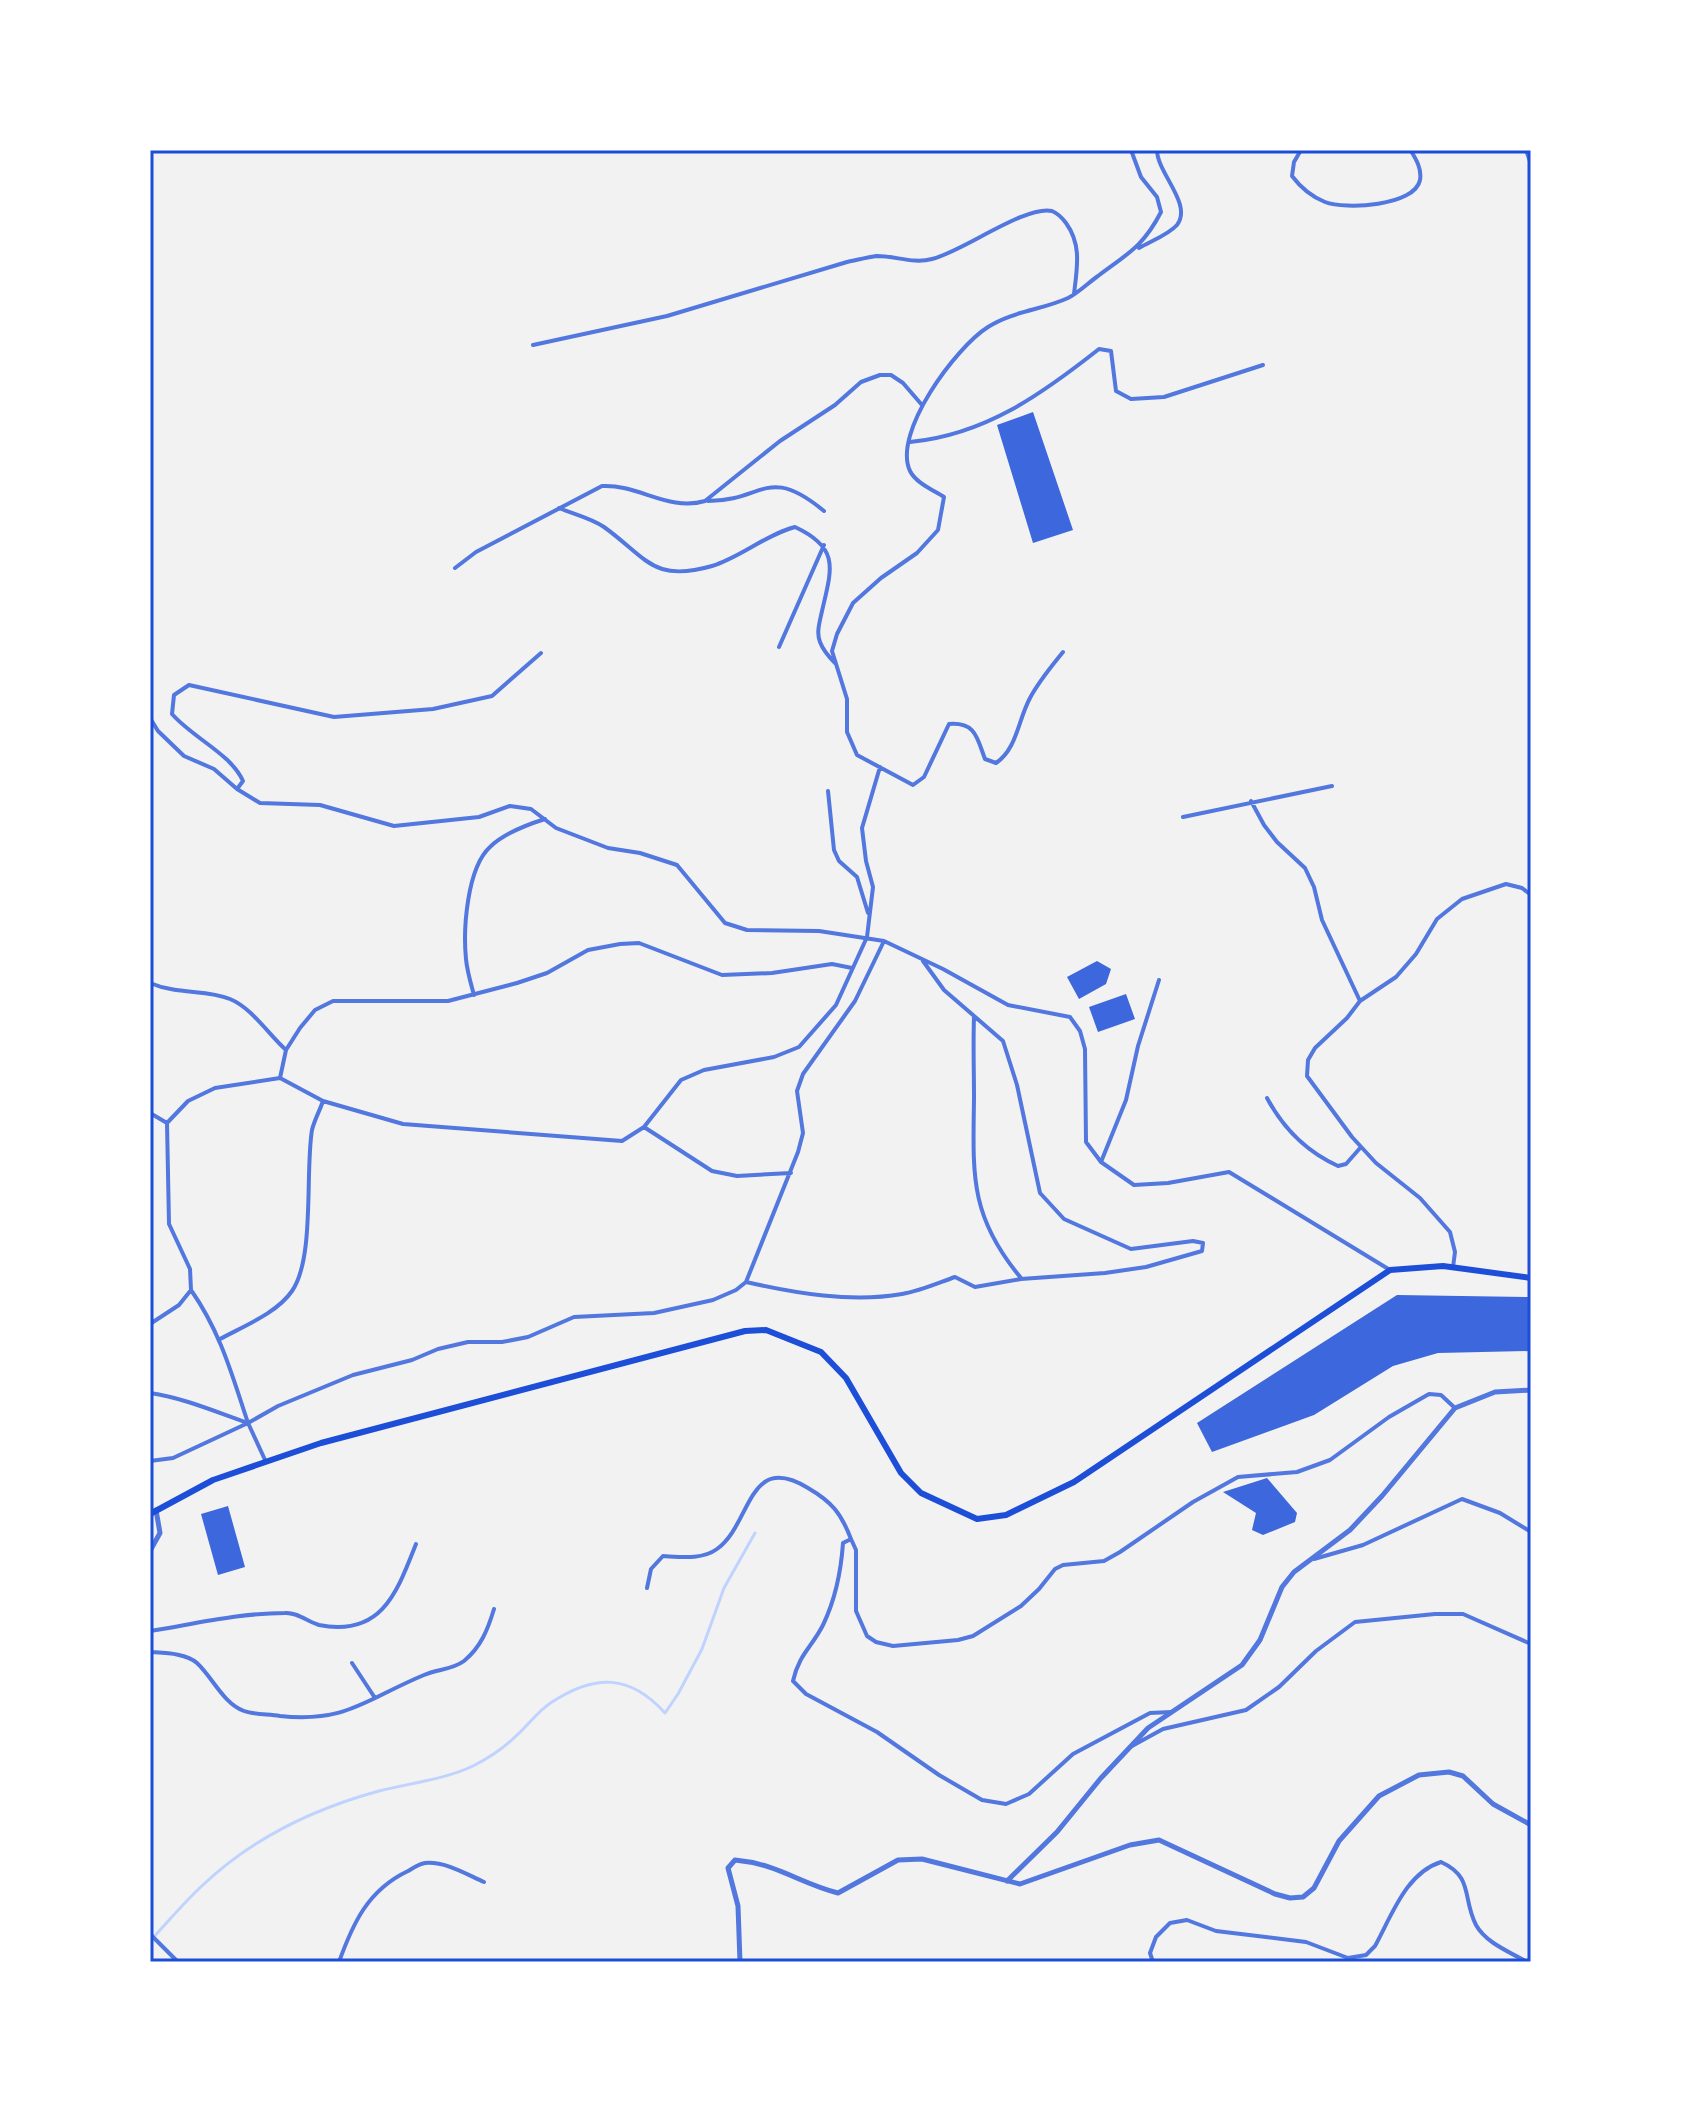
<svg xmlns="http://www.w3.org/2000/svg" width="1681" height="2112" font-family="Barlow,sans-serif">
	<style>
		.lines { fill: none; stroke-linecap: round; stroke-linejoin: round }
		.stream { stroke: #bfd3fe; stroke-width: 3 }
		.building { fill: #3d67dc }
		.minor { stroke: #5277de; stroke-width: 4 }
		.tertiary { stroke: #5277de; stroke-width: 5 }
		.primary { stroke: #1d4ed8; stroke-width: 6 }
		.neatline { fill: none; stroke: #1d4ed8; stroke-width: 3 }
	</style>
	<rect width="100%" height="100%" fill="#f2f2f2"/>
	<g class="lines">
		<path class="stream" d="M150,1941C168,1922 185,1901 204,1884C254,1837 313,1809 379,1791C410,1783 443,1780 473,1766C489,1758 504,1748 517,1735C529,1724 539,1710 552,1702C595,1674 630,1674 665,1713L678,1694L702,1649L724,1588L755,1533"/>
	</g>
	<path class="building" d="M1033,412L1073,530L1033,543L997,425Z
		M1097,961L1111,969L1106,984L1079,999L1067,977Z
		M1126,994L1135,1019L1098,1032L1089,1007Z
		M1397,1295L1531,1297L1530,1351L1438,1353L1393,1366L1314,1415L1212,1452L1197,1423Z
		M1267,1478L1297,1513L1295,1522L1263,1535L1252,1530L1256,1513L1223,1492Z
		M228,1506L245,1567L218,1575L201,1514Z"/>
	<g class="lines">
		<path class="minor" d="M1301,150L1294,162L1292,176C1301,188 1310,196 1325,202C1345,210 1415,206 1420,180C1422,169 1416,159 1411,151
			M1526,150L1531,164
			M1139,248C1151,241 1168,235 1177,225C1193,204 1157,173 1157,150
			M533,345L667,316L847,262C857,260 868,257 877,256C896,256 913,264 932,259C962,252 1025,205 1052,211C1057,213 1063,219 1066,223C1082,245 1077,268 1074,294
			M910,442C985,435 1042,394 1099,349L1111,351L1116,391L1131,399L1164,397L1263,365
			M708,501C764,501 767,464 824,511
			M559,508C573,514 591,518 604,527C647,558 653,583 712,566C741,557 765,535 795,527C840,548 832,568 822,611C820,621 816,632 820,642C823,650 829,657 835,663
			M455,568L476,552L602,486C638,484 669,512 705,501L780,441L835,405L861,382L880,375H891L903,383L922,405
			M779,647L824,545
			M1063,652C1051,667 1039,681 1030,698C1018,720 1017,749 996,763L985,759C977,738 976,722 949,724L924,777L913,785L857,755L847,732V699L832,651L837,634L853,603L881,578L917,553L938,530L944,497C933,490 916,483 910,471C892,433 956,347 988,327C1013,311 1042,310 1068,298C1078,293 1088,283 1098,276C1127,254 1143,247 1161,212L1157,197L1141,177L1131,150
			M150,718L158,731L184,756L214,769L237,789L260,803L320,805L394,826L479,817L510,806L531,809L556,828L608,848L640,853L677,865L725,923L747,930L819,931L884,941L943,969L1008,1005L1070,1017L1080,1031L1085,1049L1086,1142L1101,1162L1134,1185L1168,1183L1229,1172L1390,1270
			M237,789L243,781C231,754 193,738 172,714L174,695L189,685L334,717L433,709L492,696L541,653
			M828,791L834,850L839,861L857,877L868,913
			M1251,801L1264,825L1277,842L1305,868L1314,887L1322,920L1360,1001
			M1183,817L1332,786
			M150,983C178,995 206,989 230,999C252,1008 269,1035 286,1050
			M474,995C471,984 467,971 466,959C463,929 467,868 490,847C504,833 526,825 545,819
			M974,1017C973,1044 974,1071 974,1098C973,1174 969,1216 1021,1278
			M280,1078L286,1050L300,1028L315,1010L333,1001H448L517,983L547,973L588,950L620,944L639,943L722,975L772,973L832,964L852,968
			M1267,1098C1283,1128 1307,1152 1338,1166L1346,1164L1361,1147
			M150,1113L167,1123
			M644,1127L712,1171L737,1176L791,1173
			M1101,1162L1126,1100L1138,1046L1159,980
			M1453,1267L1455,1252L1450,1232L1420,1198L1376,1163L1352,1137L1307,1076L1308,1060L1315,1048L1347,1018L1360,1001L1396,977L1416,954L1437,919L1462,899L1506,884L1522,888L1531,895
			M746,1282C795,1293 851,1303 902,1294C920,1291 938,1283 955,1277L975,1287L1021,1279L1105,1273L1146,1267L1202,1251L1203,1243L1193,1241L1131,1249L1064,1219L1040,1193L1017,1085L1003,1041L944,990L923,961
			M191,1290C221,1333 232,1375 248,1423
			M150,1324L179,1305L191,1290L190,1269L169,1224L167,1123L188,1101L215,1088L280,1078L323,1101L403,1124L622,1141L644,1127L681,1080L704,1070L774,1057L799,1047L836,1005L867,937L873,887L866,861L862,828L880,767
			M220,1339C244,1326 277,1313 292,1291C315,1258 305,1171 312,1130C314,1121 320,1110 323,1101
			M150,1393C184,1398 216,1412 248,1423L278,1406L353,1375L412,1360L438,1349L468,1342H502L528,1337L574,1317L654,1313L713,1300L736,1290L746,1282L798,1152L803,1133L797,1091L803,1074L855,1001L884,941
			M150,1461L173,1458L248,1423L266,1462
			M1314,1559L1363,1545L1462,1499L1500,1513L1531,1532
			M647,1588L651,1569L663,1556C681,1557 702,1560 717,1549C752,1524 747,1451 808,1488C832,1502 841,1513 851,1539
			M150,1631C194,1624 240,1613 285,1613C297,1612 308,1622 319,1625C382,1637 397,1592 416,1544
			M150,1652C164,1653 186,1653 197,1663C213,1678 223,1703 244,1711C255,1715 268,1714 280,1716C347,1723 366,1699 424,1675C437,1669 452,1670 464,1661C481,1647 488,1629 494,1609
			M352,1663L375,1698
			M1171,1712L1150,1713L1073,1754L1029,1794L1006,1804L982,1800L939,1775L877,1732L806,1694L793,1681C799,1654 812,1647 823,1625C836,1598 841,1572 843,1543L851,1539L856,1550V1611L867,1636L876,1642L893,1646L958,1640L973,1636L1021,1606L1039,1589L1055,1569L1063,1565L1104,1561L1120,1552L1193,1502L1238,1477L1297,1472L1330,1460L1389,1417L1429,1394L1441,1395L1455,1408
			M1132,1746L1163,1729L1246,1710L1279,1687L1316,1651L1355,1622L1435,1614H1463L1531,1644
			M150,1934L178,1962
			M339,1962C353,1923 368,1890 408,1871C413,1868 419,1864 425,1863C445,1861 466,1874 484,1882
			M1153,1962L1150,1953L1156,1937L1170,1923L1187,1920L1216,1931L1306,1942L1348,1958L1366,1955L1375,1946C1392,1915 1406,1873 1441,1862C1474,1877 1462,1898 1476,1925C1486,1943 1510,1952 1527,1962"/>
		<path class="tertiary" d="M150,1551L160,1533L156,1510
			M1007,1881L1057,1832L1101,1778L1148,1728L1242,1665L1260,1640L1282,1587L1294,1572L1350,1530L1382,1496L1455,1408L1495,1392L1531,1390
			M740,1962L738,1906L728,1868L735,1860C778,1864 799,1883 838,1893L898,1860L922,1859L1020,1884L1130,1845L1159,1840L1275,1894L1290,1898L1303,1897L1314,1888L1339,1841L1379,1796L1419,1775L1449,1772L1463,1776L1493,1804L1531,1825"/>
		<path class="primary" d="M150,1514L213,1480L321,1443L745,1331L766,1330L821,1352L846,1378L901,1473L921,1493L977,1519L1006,1515L1074,1482L1390,1270L1443,1266L1531,1278"/>
	</g>
	<rect width="1681" height="2112" fill="none" stroke="#ffffff" stroke-width="304"/>
	<rect x="152" y="152" width="1377" height="1808" class="neatline"/>
</svg>
